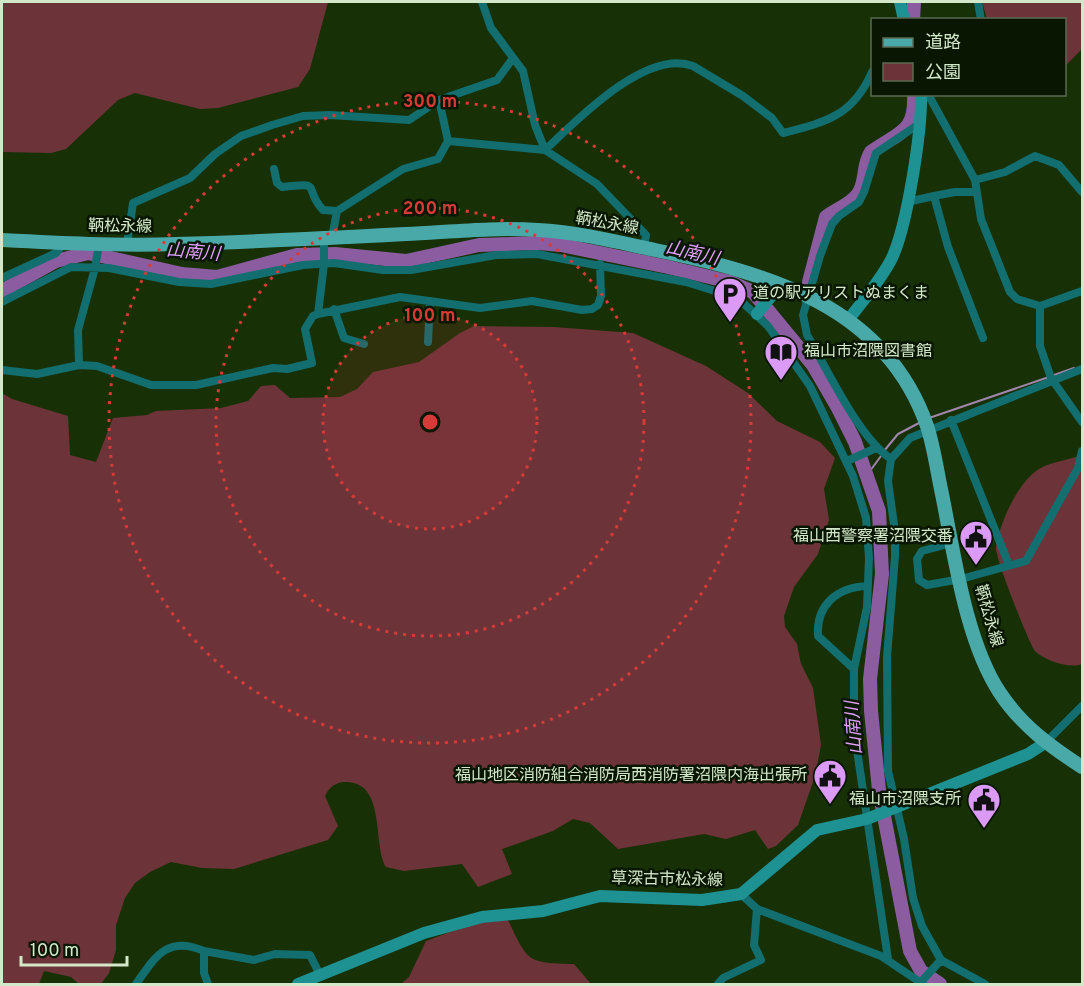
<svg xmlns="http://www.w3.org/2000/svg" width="1084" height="986" font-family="Overpass,'Noto Sans JP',sans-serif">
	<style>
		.green { fill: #6c3439 }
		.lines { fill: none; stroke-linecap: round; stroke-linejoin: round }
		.stream { stroke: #a186ac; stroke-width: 2 }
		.river { stroke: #8c5ca0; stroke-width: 14 }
		.street { stroke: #126e6f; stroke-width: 8 }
		.secondary { stroke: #1e9192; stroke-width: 12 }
		.primary { stroke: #49a9a9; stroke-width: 14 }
		.ring { fill: none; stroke: #d63b38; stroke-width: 3; stroke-dasharray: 3 6 }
		.labels { text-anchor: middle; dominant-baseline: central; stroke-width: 5; stroke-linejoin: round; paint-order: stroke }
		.street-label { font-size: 16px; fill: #d3e8c9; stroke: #081602 }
		.poi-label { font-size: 16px; fill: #d3e8c9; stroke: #081602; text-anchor: end }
		.water-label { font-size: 18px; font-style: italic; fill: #e2a0fe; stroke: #081602 }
		.centre { fill: #d63b38; stroke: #081602; stroke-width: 3 }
		.ring-label { font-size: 18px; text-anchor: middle; font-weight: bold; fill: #d63b38; stroke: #081602; stroke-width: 5; stroke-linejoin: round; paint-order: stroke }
	</style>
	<rect width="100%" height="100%" fill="#173005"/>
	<path class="green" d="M2,2H328L310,69L298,87L218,108L200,109L135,93L118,100L66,149L51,153L2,152Z
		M982,2H1082V49L1065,66L1064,20L987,19Z
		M474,326L554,327L633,333L706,366L748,393L777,421L820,442L835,458L824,489L829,520L818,554L794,587L784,616L785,627L797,644L801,664L813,688L821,745L815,776L798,825L776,846L768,849L755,830L726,839L704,834L618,849L590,823L573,819L553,831L502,849L512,874L478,887L462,864L404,871L386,867C372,843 387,779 343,782C334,783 328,789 325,796L338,826L328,840L234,869L202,868L171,862L150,872L135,883L125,898L116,925V950L109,973L101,984H79L71,977L44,971L39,984H2V393L12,399L68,416L70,455L96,462L113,418L147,415L156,411L221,408L248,401L261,386L275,385L290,398L340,397L357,389L373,372L419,362L460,333Z
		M1079,456L1082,457V664C1070,669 1045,661 1035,651C1029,644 995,557 996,548C999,525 1016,486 1036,471C1046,463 1067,460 1079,456Z
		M508,920C528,962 527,963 574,964L591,984H401L409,977L426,941L471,924Z"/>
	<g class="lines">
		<path class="stream" d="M1054,375L1074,368
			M929,418L1049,377
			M884,451L898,434L919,423
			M867,475L881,456"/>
		<path class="river" d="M913,20L914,2
			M809,282L826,217C836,209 850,205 858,194C867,182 862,165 871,152C899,132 916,133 914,94
			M2,291L56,261L88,253L182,274L217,277L297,255L335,254L406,261L479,245L539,243L561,245L668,267L730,282L753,292L813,365L838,408L855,442L879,511L882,574L870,679L871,711L879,790L910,951L921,971L940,984"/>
		<path class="street" d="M482,2L491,28L523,71L535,125L545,150C576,121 646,48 693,66L743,96L772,118L783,133C826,122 853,116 872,72
			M978,2L981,20
			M928,94L975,180L981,219L1010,292L1017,299L1040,306V346L1051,378L1082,422
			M919,124L876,153L864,192L859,202L839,216L832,224L820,256L803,315L807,335C828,370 858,437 891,459L888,481L895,532V556L887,657L888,771L904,839L913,898L922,926L941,960L985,984
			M448,141L545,150L597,184L646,235L644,247
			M274,169L277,183L282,187C325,182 302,187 323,210L337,211
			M975,180L1005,172L1035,156L1059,165L1082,192
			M976,192H955L934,196L948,247L983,338
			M907,202L934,196
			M332,238L337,211L403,169L438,159L448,141L439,100
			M127,244L133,203L190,178L215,154L241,136L272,125L303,116L330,115L409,120L439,100L497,80L513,58
			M2,278L56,253L65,242
			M2,302L71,267L109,268L179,282L211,284L303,265L334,263L383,270H411L496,255L537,254L686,282L731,296L742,302L768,326L810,386L853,476L866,518L869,558L867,607L854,669V730L888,959
			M1040,306L1082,291
			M334,309L344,338L364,344
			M318,314L400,297L480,308L532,301L582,310L592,309L598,305L601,296L600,264
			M428,342L430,301
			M79,365L78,330L95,268L99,244
			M2,370L37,374L79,365L97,366L151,385H196L273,368L287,369L312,363L305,329L313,316L318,314L324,264V238
			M951,420L1009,565
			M891,459L910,438L1082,369
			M847,461L876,448
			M952,543L922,551L917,559L919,580L927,585L961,579L1026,561L1078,468L1082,451
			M854,669L818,636C816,605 837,587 868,586
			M1045,743L1082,706
			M741,894L757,909L881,956L923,984
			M204,951L254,960L275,954L310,955L320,975
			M920,983L941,960
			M136,984C155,957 167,935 204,951V973L208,984
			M718,984L723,978L761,960L754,945L757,909"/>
		<path class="secondary" d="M900,2L904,20
			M757,314L772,295L778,284
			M849,319C864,299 881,280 892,258C907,226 922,131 921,94
			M298,984L424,933L482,917L543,911L600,896L702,900L741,894L817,830L867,819L1028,754L1045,743"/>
		<path class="primary" d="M2,240C59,243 118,246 176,244C252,242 329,238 406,234C449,232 494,227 538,230C577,232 617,242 655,250C767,273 885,305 927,426C934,447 937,471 942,494C954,554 966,642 1000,693C1022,726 1051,747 1082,767"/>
	</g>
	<circle cx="430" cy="422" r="107" fill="#d63b38" fill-opacity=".12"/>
	<g class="ring">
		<circle cx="430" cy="422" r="107"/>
		<circle cx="430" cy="422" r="214"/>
		<circle cx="430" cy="422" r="321"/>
	</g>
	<defs>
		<symbol id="parking-pin" viewBox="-11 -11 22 30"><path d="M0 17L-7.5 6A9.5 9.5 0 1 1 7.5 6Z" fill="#da9af6" stroke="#081602"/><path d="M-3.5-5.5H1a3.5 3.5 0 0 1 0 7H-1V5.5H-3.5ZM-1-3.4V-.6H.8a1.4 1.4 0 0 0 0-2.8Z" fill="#111"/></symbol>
		<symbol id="library-pin" viewBox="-11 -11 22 30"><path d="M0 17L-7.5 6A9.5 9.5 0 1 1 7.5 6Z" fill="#da9af6" stroke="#081602"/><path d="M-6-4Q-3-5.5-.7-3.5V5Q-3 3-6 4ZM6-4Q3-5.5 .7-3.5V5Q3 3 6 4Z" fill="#111"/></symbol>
		<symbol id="civic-pin" viewBox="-11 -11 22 30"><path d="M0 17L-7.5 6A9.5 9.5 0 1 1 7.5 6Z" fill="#da9af6" stroke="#081602"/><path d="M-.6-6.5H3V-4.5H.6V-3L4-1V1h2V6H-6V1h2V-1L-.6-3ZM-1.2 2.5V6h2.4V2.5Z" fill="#111"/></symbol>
	</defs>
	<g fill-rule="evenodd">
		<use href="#parking-pin" x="711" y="275" width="38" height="52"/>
		<use href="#library-pin" x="762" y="333" width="38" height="52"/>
		<use href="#civic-pin" x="957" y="518" width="38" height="52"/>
		<use href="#civic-pin" x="811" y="757" width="38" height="52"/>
		<use href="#civic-pin" x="965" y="781" width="38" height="52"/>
	</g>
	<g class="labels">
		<g class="street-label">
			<text transform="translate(607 224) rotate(10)">鞆松永線</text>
			<text transform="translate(120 227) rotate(1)">鞆松永線</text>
			<text transform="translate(988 616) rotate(74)">鞆松永線</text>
			<text transform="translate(667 880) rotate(1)">草深古市松永線</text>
		</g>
		<g class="poi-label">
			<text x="753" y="294" text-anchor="start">道の駅アリストぬまくま</text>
			<text x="804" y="352" text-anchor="start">福山市沼隈図書館</text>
			<text x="953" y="537">福山西警察署沼隈交番</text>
			<text x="807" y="776">福山地区消防組合消防局西消防署沼隈内海出張所</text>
			<text x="961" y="800">福山市沼隈支所</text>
		</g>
		<g class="water-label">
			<text transform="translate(193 253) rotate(5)">山南川</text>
			<text transform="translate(692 254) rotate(13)">山南川</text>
			<text transform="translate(855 728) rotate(-94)">山南川</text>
		</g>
	</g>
	<circle cx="430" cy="422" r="9" class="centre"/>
	<g class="ring-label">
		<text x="430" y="107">300 m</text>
		<text x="430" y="214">200 m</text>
		<text x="430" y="321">100 m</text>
	</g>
	<rect width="1084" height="986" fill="none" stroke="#d3e8c9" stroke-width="6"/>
	<rect x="871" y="18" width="195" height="78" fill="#081602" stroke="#596a52" stroke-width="1.5"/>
	<rect x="883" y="38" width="30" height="9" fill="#49a9a9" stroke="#596a52" stroke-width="1.5"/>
	<text x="925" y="48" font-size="18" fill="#d3e8c9">道路</text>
	<rect x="883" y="63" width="30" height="18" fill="#6c3439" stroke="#596a52" stroke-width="1.5"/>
	<text x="925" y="78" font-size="18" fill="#d3e8c9">公園</text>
	<path d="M21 956v9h106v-9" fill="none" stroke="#d3e8c9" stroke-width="3"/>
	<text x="30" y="956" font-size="18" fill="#d3e8c9" stroke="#081602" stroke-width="4.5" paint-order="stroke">100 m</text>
</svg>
